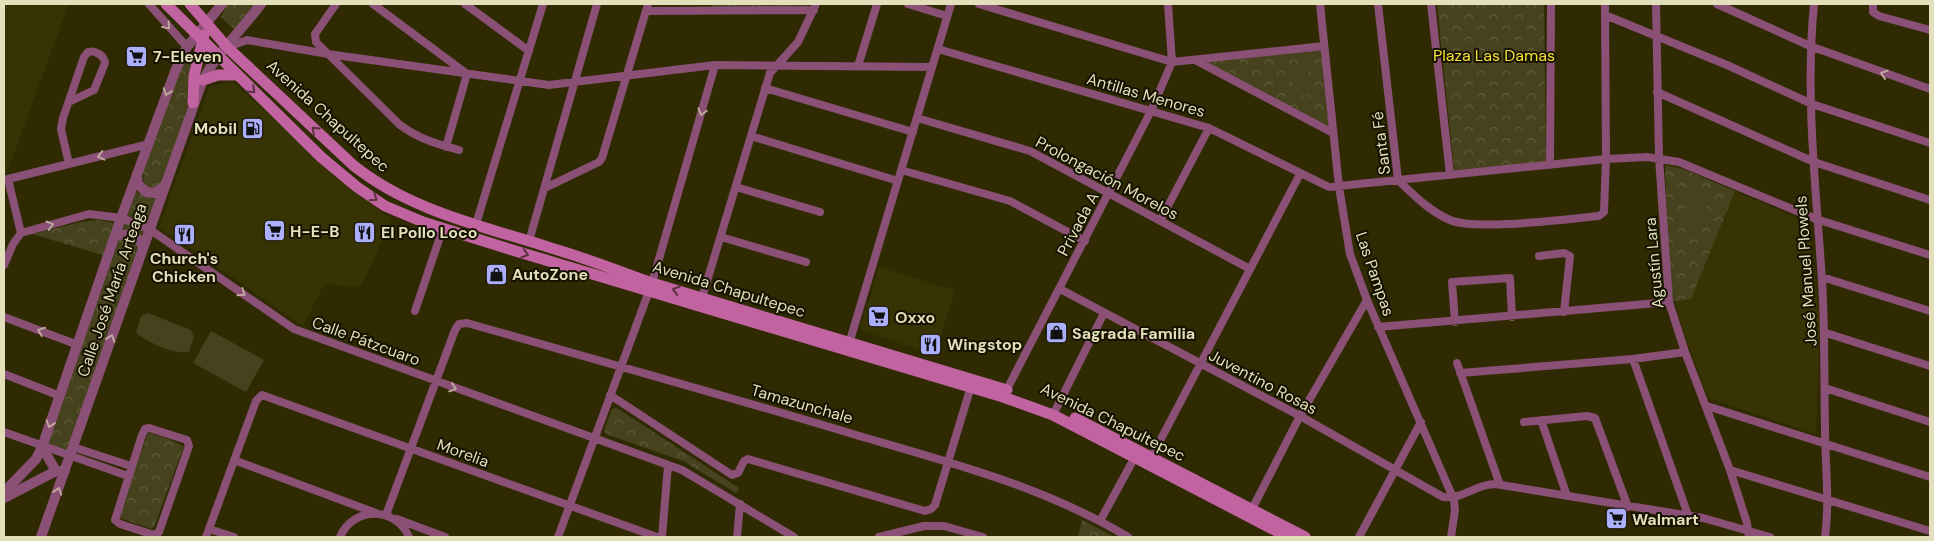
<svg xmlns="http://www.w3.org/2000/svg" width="1934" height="541" font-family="'DM Sans',sans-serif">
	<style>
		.built { fill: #383304 }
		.park { fill: url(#park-crowns) }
		.garden { fill: #46421e }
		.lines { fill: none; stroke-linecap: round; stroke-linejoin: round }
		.minor { stroke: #8a5075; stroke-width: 8 }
		.tertiary { stroke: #8a5075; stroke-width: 10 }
		.secondary { stroke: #c063a0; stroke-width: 11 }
		.oneway { stroke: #bfa69f }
		.oneway2 { stroke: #593240 }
		.labels { text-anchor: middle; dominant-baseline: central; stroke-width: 4; stroke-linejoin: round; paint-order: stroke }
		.park-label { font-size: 16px; fill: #f6e136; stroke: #151200 }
		.poi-label { font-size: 16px; font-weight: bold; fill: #e3dfbb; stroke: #151200; text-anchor: start }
		.street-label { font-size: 16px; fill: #e3dfbb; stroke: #151200 }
	</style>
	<defs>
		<pattern id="park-crowns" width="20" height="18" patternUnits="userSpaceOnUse" patternTransform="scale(1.25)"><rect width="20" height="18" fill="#46421e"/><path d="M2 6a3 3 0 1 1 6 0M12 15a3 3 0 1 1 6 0" fill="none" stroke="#615d3d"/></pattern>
	</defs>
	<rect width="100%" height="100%" fill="#2f2a01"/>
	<path class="built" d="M4,4H69L4,180Z
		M233,82L355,193L392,219L361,287L324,284L303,326L159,227L210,86Z
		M1683,169L1809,223L1820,323L1816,434L1708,398L1681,326L1674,298Z
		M879,267L955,290L935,355L860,330Z"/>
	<path class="park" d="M227,4H256L237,28H233L221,17Z
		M713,4H812L807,6L712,8Z
		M1437,4H1544L1546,162L1454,170Z
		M1324,46L1333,133L1196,60Z
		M194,53L187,108L163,181L154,189L144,186L143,174C152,150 175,62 194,53Z
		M1665,165L1683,169L1735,191L1691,299L1669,302Z
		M136,192L156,199L69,452L47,444Z
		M99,220L114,223L103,255L32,234L81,222Z
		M617,408L739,488L736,493L683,461L606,434L604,430L612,409Z
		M148,433L166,438L184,446L154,527L151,529L120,518L119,514Z
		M1082,520L1115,537H1078Z"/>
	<path class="garden" d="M1308,66L1312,94L1294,96L1291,67Z
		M1695,184L1713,191L1700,224L1681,216Z
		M148,313L191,330L194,337L189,352C174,355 148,342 136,333L141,316Z
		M211,331L264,360L246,392L193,363Z"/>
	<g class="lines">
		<path class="minor" d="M149,4L187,47
			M336,4L315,34L316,42L400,125C419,139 437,144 459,150
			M373,4L467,74L446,147
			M465,4L529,51
			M908,4L947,16
			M979,4L1172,62L1324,46
			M1320,4L1339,187L1350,254L1367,300L1454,500L1455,510L1451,537
			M1378,4L1398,180C1414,195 1429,211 1450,220C1476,231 1566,219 1599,216L1604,212L1606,159L1605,4
			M1431,4L1450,175
			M1656,4L1659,158L1669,302L1685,352L1730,470L1747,523L1749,537
			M1717,4L1810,46L1930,89
			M1814,4C1805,95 1816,188 1822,280C1825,329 1824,378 1825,428C1825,465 1830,500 1825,537
			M1873,4V12L1879,16L1930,30
			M646,11L814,10
			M1605,15L1727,65L1812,104L1930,143
			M228,47L247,40L328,54L549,85L715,65L932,67
			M938,49L1209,128L1329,187L1606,159L1647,157L1679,162L1816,219L1930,255
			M1195,60L1333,133
			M858,66L877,4
			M765,88L913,132
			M1657,92L1814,162L1930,200
			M69,102L94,90L105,63C104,55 95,50 88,52L84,57L63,118L61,129L69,164
			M917,118L1030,151L1250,269
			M751,136L898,181
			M1550,165L1551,4
			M901,170L1010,201L1085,241
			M8,179L21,233
			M4,180L149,144
			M736,187L820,212
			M545,188L599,162L602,158L648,4
			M1160,221L1209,128
			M476,224L543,4
			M721,237L806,262
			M529,241L597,4
			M1539,256L1564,253L1570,256L1564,312
			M4,265L13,244L21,233L89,214L121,218L149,229L294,329L682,470L794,537
			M1822,277L1930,311
			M1060,289L1300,416L1443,497C1462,500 1476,484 1495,484L1703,518L1770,537
			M701,301L770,73L798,42L816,4
			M415,311L443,228
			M4,317L78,345
			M1455,322L1452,282L1510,278L1512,317
			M1378,327L1669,302
			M1826,333L1930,366
			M848,347L951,4
			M1633,359L1688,515
			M1457,363L1500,485
			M1460,373L1633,359L1685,352
			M4,374L60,396
			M1825,388L1930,422
			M1005,393L1151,111L1172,62L1168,4
			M610,395L732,475L738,473L744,461L748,459L925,511L931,509L935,505L972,383
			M1707,406L1930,477
			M1053,415L1104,313
			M1541,420L1567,496
			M1524,422L1587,416L1595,418L1628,507
			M149,428L187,440L189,446L159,532L154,535L120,524L115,520L142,435L145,429Z
			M4,432L128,476
			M73,447L131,466
			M234,460L376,513
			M1150,460L1300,174
			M1730,470L1930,531
			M1250,513L1300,416L1367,300
			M386,515L455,330L459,324L467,323C597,360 727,396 856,435C949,462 1045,487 1128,537
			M397,519L445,537
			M1100,521L1136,455
			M209,529L234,537
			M206,537L256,401L262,395L657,537
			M340,537C353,506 396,506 409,537
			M558,537L652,283L715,65
			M662,537L668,465
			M737,537L740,504
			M879,537L924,526H944L983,537
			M1359,537L1421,422"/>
		<path class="tertiary" d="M137,177L138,184L146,192L155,193L164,186
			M115,236C127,233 137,234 143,246
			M42,447L56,471
			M4,492L36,459L42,447L121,218L176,69L187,47L222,4
			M4,498L56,471H65
			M41,537L202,82C216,53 242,30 261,4"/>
		<path class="secondary" d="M166,4L321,157L357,187L385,206L423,222L509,249L1003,397L1053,415L1288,537
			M190,4L227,47L353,165C410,211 483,226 551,248C586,258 618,271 652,283L1007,390
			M203,80L218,75H236
			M193,103L194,76L204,35
			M1075,418L1305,537"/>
	</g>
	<defs><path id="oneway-chevron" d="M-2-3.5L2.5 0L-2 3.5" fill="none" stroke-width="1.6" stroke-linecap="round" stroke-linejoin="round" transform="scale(1.25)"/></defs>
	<g class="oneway">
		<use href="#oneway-chevron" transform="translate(167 26) rotate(49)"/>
		<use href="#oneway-chevron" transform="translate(1884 74) rotate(-162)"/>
		<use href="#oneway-chevron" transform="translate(167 92) rotate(110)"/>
		<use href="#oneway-chevron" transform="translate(702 112) rotate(106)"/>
		<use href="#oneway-chevron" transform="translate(101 156) rotate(166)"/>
		<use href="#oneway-chevron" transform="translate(50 225) rotate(-16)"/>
		<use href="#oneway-chevron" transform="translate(242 293) rotate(35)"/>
		<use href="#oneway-chevron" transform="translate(41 331) rotate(-159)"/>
		<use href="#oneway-chevron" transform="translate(111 338) rotate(-71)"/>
		<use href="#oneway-chevron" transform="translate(453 388) rotate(19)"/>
		<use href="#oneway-chevron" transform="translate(50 424) rotate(109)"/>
		<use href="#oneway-chevron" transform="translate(58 491) rotate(-71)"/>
	</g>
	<g class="oneway2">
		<use href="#oneway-chevron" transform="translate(252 90) rotate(44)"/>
		<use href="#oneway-chevron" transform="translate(315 130) rotate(-137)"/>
		<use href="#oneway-chevron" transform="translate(374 198) rotate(34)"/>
		<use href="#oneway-chevron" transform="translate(525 254) rotate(16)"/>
		<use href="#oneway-chevron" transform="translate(676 290) rotate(-163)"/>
	</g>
	<defs>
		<symbol id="supermarket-square" viewBox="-11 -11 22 22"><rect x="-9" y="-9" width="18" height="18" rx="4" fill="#acaffb" stroke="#151200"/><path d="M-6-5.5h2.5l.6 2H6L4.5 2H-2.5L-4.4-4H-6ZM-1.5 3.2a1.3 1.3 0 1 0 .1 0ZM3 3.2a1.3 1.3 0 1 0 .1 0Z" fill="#111"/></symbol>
		<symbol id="fuel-square" viewBox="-11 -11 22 22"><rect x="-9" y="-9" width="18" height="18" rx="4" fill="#acaffb" stroke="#151200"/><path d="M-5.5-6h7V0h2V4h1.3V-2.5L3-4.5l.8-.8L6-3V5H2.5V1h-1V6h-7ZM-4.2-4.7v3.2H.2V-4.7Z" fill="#111"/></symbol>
		<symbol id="restaurant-square" viewBox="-11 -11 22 22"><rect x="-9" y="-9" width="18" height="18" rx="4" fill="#acaffb" stroke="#151200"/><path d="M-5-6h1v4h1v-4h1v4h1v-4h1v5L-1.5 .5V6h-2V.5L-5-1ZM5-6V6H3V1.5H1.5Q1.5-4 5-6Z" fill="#111"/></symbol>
		<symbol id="shop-square" viewBox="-11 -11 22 22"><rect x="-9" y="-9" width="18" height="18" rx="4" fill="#acaffb" stroke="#151200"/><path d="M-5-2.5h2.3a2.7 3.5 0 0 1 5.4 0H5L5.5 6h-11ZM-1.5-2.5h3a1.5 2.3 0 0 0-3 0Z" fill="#111"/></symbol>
	</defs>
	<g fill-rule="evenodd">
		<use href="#supermarket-square" x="124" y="44" width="25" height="25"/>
		<use href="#fuel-square" x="240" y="116" width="25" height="25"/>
		<use href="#supermarket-square" x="262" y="218" width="25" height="25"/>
		<use href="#restaurant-square" x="352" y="220" width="25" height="25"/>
		<use href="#restaurant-square" x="172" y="222" width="25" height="25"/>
		<use href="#shop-square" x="484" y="262" width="25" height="25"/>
		<use href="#supermarket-square" x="866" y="304" width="25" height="25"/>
		<use href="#shop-square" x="1044" y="320" width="25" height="25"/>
		<use href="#restaurant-square" x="918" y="332" width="25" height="25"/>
		<use href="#supermarket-square" x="1604" y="506" width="25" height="25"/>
	</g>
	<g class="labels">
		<g class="park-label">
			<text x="1494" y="55">Plaza Las Damas</text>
		</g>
		<g class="poi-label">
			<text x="153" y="56">7-Eleven</text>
			<text x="237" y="128" text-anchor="end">Mobil</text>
			<text x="290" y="231">H-E-B</text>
			<text x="381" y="232">El Pollo Loco</text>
			<text x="184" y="258" text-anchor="middle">Church's<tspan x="184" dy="18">Chicken</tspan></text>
			<text x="512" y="274">AutoZone</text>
			<text x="895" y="317">Oxxo</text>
			<text x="1072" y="333">Sagrada Familia</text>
			<text x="947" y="344">Wingstop</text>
			<text x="1632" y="519">Walmart</text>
		</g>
		<g class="street-label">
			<text transform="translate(1146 95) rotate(16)">Antillas Menores</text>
			<text transform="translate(328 116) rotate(42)">Avenida Chapultepec</text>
			<text transform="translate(1381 143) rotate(-97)">Santa Fé</text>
			<text transform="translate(1107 178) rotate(28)">Prolongación Morelos</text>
			<text transform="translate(1078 224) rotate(-62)">Privada A</text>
			<text transform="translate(1654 263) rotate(-95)">Agustín Lara</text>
			<text transform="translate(1806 271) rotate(-94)">José Manuel Plowels</text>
			<text transform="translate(1375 274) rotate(71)">Las Pampas</text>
			<text transform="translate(729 289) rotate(17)">Avenida Chapultepec</text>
			<text transform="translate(112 290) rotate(-71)">Calle José María Arteaga</text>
			<text transform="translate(366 341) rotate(20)">Calle Pátzcuaro</text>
			<text transform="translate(1263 382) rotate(28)">Juventino Rosas</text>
			<text transform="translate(802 404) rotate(16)">Tamazunchale</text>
			<text transform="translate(1113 422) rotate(26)">Avenida Chapultepec</text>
			<text transform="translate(463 453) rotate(20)">Morelia</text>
		</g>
	</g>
	<rect width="1934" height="541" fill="none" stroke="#e3dfbb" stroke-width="10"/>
</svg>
